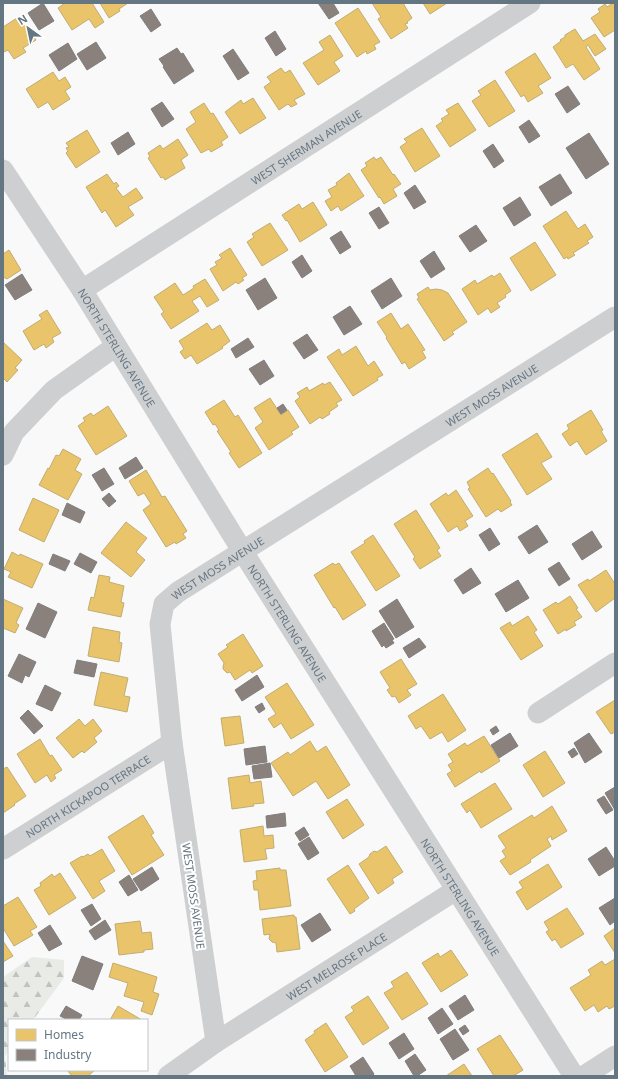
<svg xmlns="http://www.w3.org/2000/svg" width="618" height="1079" font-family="'Noto Sans',sans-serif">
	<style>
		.forest { fill: url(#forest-firs) }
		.homes { fill: #e9c46a; stroke: #c1ad72 }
		.industry { fill: #8a817c; stroke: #7f7e7e }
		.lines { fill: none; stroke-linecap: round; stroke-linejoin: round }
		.minor { stroke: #cecfd0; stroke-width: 21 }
		.labels { text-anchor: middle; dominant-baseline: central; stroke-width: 4; stroke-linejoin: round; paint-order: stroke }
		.street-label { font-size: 11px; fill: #657683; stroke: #fff }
	</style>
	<defs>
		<pattern id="forest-firs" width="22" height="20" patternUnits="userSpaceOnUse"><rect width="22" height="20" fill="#e8ebe6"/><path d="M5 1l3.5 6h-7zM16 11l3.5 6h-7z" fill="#c0c3c0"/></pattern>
	</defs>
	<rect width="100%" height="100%" fill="#f9f9f9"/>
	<path class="forest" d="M32,957L64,960V978L33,1020H9V1051L5,1056L7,1076H3V977Z"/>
	<path class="homes" d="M65,3H92L104,22L95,28L89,19L72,30L58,8Z
		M100,3H128L119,9L120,11L109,18Z
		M372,3H403L412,18L407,22L408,23L405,24L408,28L391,39L378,19L381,17Z
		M423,3H447L430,14Z
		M613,3H615V30L604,37L591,18L600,12L598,9L605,4L607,7Z
		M358,8L380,42L374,45L376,49L367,54L366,51L357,57L335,23Z
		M20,16L36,40L23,48L26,52L14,59L8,50L4,52L3,50V27Z
		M575,29L583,41L595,34L606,49L595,56L588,45L586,47L600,69L584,80L573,64L566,68L553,47L561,41L560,40L565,37V35Z
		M330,35L343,56L334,62L340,71L318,85L303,63L324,50L319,42Z
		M535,53L551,78L538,86L543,93L528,102L524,95L521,97L505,72Z
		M281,68L285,73L290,70L305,94L294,100L297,104L291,107L288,104L279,110L264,87L271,82L267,77Z
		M53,72L59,81L65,77L71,87L65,91L70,99L53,110L48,102L38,108L26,89Z
		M495,80L515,111L489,127L472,101L481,95L478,91Z
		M253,98L266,118L240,134L225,112L241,100L243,104Z
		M204,103L211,114L213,113L228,137L221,142L223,145L211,152L209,149L201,153L186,129L196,122L190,112Z
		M458,103L476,130L450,147L436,126L443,121L441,119L449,114L446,110Z
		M422,128L440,156L415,172L400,147L407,142L404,139Z
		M87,130L100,152L76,168L66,153L68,151L66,148L69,147L66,143Z
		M178,139L188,155L181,160L185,168L165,180L163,177L161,178L148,158L150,157L148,153L160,145L163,149Z
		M374,157L376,160L381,157L393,175L394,174L401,184L393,189L397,196L384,204L380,197L379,198L361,170L367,166L365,163Z
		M349,173L364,196L341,211L338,206L331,211L325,201L332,197L328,190L337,185L336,183Z
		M107,174L114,184L116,182L119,186L116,188L123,197L136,188L143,198L128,207L134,215L116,227L105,210L102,213L86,187Z
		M313,202L327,225L300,242L287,220L286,221L282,215L299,204L302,209Z
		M566,211L578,229L585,224L593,237L587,241L589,243L573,253L575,255L568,259L567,257L564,259L543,226Z
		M270,223L288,250L262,266L247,242L254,237L252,234Z
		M535,242L556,275L531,291L510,258Z
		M230,248L247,275L242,278L244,280L238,284L236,282L223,291L210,269L217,265L215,262L222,258L219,255Z
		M9,250L21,270L7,279L3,277V254Z
		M500,273L511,291L505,295L506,297L497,303L500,307L491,313L488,308L478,315L462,289L475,280L477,284L492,275L494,277Z
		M205,279L219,300L207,307L200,296L192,301L199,311L171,329L161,314L164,312L154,297L175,283L183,295L194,288L193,286Z
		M428,287L430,290L436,289L442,290L448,293L467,322L452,332L454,334L444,341L417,299L419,298L417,294Z
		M47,310L61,333L52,338L54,342L46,348L44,344L34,350L23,331L42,319L39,315Z
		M391,313L401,329L408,324L425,350L422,351L426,358L409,369L405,362L402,364L386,338L387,337L377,322Z
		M207,323L212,330L220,325L230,341L222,347L223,348L197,364L191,355L185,359L180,352L184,349L179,341Z
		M3,342L22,360L15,368L18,370L7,382L4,379L3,380Z
		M356,346L368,366L374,361L383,375L377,378L378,380L353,396L327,357L339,349L342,355Z
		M330,382L342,400L336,403L338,406L329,412L330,414L322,419L320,417L310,424L295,401L300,397L297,393L307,387L309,391L323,383L324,385Z
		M270,398L281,415L288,410L299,427L291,432L293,434L269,450L255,428L263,422L254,408Z
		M224,400L235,417L238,415L262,453L239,468L229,453L231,452L217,431L219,430L215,424L213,425L205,412Z
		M108,406L127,436L96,455L78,426L85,421L83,418L91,413L93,416Z
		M591,410L603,430L601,431L607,441L586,455L577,441L570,446L562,434L569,429L567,425Z
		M537,433L552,457L541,463L552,479L527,495L502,455Z
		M63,449L81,459L75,470L82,474L68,500L39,485L48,468L49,469L56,455L59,456Z
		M488,468L492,474L493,473L511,501L510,502L512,505L501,512L498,509L486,517L468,489L470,488L467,482Z
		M146,470L162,497L165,496L187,531L183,534L186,538L176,544L175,542L166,547L143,510L151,504L144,493L138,496L129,481Z
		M456,490L473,516L465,521L468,526L460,531L457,526L448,532L430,504L446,493L448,496Z
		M33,498L59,510L44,542L19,530Z
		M416,510L440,548L437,550L441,556L420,569L413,559L415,557L394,524Z
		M126,522L147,538L136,552L145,560L131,577L101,553Z
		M373,535L400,576L376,591L351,552L365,543L364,541Z
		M12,552L19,556L20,554L43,564L32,588L8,577L11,572L4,569Z
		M333,563L335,565L339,563L366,605L343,620L335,607L334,608L314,575Z
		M606,570L615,584V598L596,612L578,585L588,579L589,581Z
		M99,575L110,577L109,582L124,586L121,602L124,603L121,617L88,610L91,597L94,598Z
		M570,596L578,608L576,609L582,617L574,622L576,625L566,631V629L558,634L543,610L556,602L558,604Z
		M3,599L23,608L16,623L19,625L15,633L3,628Z
		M528,616L537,630L534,632L543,646L521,660L500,628L510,622L512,626Z
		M93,627L120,632L119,642L122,643L119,662L88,656Z
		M243,634L263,666L252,673L250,670L235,680L230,672L227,673L223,669V667L224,663L218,654L228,647L226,645Z
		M401,659L417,684L407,690L411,695L399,703L395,696L392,697L387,690L390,688L380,672Z
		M101,672L128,678L124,696L130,697L127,712L94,705Z
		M287,683L314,725L291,739L281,723L274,728L268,719L276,714L265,697Z
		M443,694L466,730L448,742L442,732L430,739L421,726L416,729L408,716Z
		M615,700V732L611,734L596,712Z
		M240,716L244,743L225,746L221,718Z
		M79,719L85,726L93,719L102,731L94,738L97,742L84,753L82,751L73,758L56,738Z
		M484,736L500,761L481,773L480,771L455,787L447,774L452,771L448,765L453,762L448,754L465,743L467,746Z
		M40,739L50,756L52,755L62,770L54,775L56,778L51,782L47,775L35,783L17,754Z
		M310,741L317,752L326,746L350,785L328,799L316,781L293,796L271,763L288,752L290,755Z
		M545,751L565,783L543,797L523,765Z
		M7,767L26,796L14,804L15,805L3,813V769Z
		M249,775L250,783L261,781L264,803L253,804L254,806L232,809L228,778Z
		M495,783L512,809L481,828L470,810L467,813L461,804Z
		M347,799L364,825L343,839L326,812Z
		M552,806L567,831L552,840L551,836L547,839L551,846L530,860L531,862L510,875L500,861L506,857L502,851L506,848L498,836L532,815L534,818Z
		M143,815L154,833L151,835L164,855L132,875L108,837Z
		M263,826L264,836L273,835L274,848L265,849L267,859L244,862L240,830Z
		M386,846L403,872L392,879L394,883L378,894L359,864L369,857L370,854L374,851L377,852Z
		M102,849L115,871L99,881L105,891L93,899L70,863L82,856L83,857L88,854L90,856Z
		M548,864L562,887L527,910L516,892L523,888L519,882Z
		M348,865L369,898L354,909L355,911L350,914L327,879Z
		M280,868V870H286L291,906L260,910L258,890H254L253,881L257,880L256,871Z
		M60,873L76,898L49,915L34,890L41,886L40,883L52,874L54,877Z
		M18,897L37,927L30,931L33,935L14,946L3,928V906Z
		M567,908L584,934L561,948L555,939L552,941L546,932L549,930L544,922Z
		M294,915V917H296L300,949L277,952L276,943L272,942L269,939L270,934L264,935L262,919Z
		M140,921L142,933L151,932L153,949L144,950V952L119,955L115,924Z
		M615,928V953L604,936Z
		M3,941L13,956L3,962Z
		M451,950L468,975L441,992L422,963L438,953L440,957Z
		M615,959V1006L609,1009L607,1006L598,1012L594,1005L585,1011L570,988L591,975L588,970L602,961L605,965Z
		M113,963L157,977L153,992L159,994L152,1015L141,1011L144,1002L124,996L128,983L109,977Z
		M407,972L428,1004L402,1020L384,993L394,987L391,982Z
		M368,996L389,1028L363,1045L345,1017L354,1011L351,1007Z
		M118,1006L142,1020H110Z
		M326,1023L348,1057L325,1072L305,1040L315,1033L314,1031Z
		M500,1035L523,1070L513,1076H494L477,1049Z
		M464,1064L472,1076H446Z
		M67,1070H95L88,1076H72Z"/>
	<path class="industry" d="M43,3L54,21L39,30L28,13Z
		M318,3H333L339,13L329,19Z
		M151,9L161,25L151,32L140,16Z
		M275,31L286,49L276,56L265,38Z
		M96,42L106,58L87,70L77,54Z
		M68,43L77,59L59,71L49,55Z
		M177,48L181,54L183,53L194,71L174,84L163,67L164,66L159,59Z
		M233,49L249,73L238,80L223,56Z
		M568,86L580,104L567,113L555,94Z
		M162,102L174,119L162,127L151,109Z
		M529,120L540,136L529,143L519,127Z
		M128,132L135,144L118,155L111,143Z
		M589,133L609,164L586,179L566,148Z
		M493,144L504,161L494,168L483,151Z
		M560,174L572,193L551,206L539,187Z
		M415,185L426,202L414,209L404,193Z
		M520,197L531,215L514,226L503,208Z
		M379,207L389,223L379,229L369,213Z
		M476,225L487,241L470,252L459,236Z
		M341,231L351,247L340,254L330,238Z
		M434,251L445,269L431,278L420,261Z
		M302,255L312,271L302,278L292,262Z
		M22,274L32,290L15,300L5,285Z
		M265,278L277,298L258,310L246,290Z
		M391,278L402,296L382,309L371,291Z
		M350,306L362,324L344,335L333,317Z
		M307,334L318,350L304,359L293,343Z
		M248,338L254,347L236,358L231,349Z
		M264,360L274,376L260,385L249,369Z
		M283,404L287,410L281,414L277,408Z
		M136,457L143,468L125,479L119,468Z
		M104,468L114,484L102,491L92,475Z
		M109,493L116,501L109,507L102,499Z
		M67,503L85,512L80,523L62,515Z
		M537,525L548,542L529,554L518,537Z
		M490,528L500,544L489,551L479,535Z
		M592,531L602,547L582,560L572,544Z
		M80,553L97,562L91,573L74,564Z
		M53,554L70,561L65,571L49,564Z
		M559,562L570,579L559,586L548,569Z
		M471,568L481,583L463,594L454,580Z
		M518,580L529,598L506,612L495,594Z
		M397,599L414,627L396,638L379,611Z
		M38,603L57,612L45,638L26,629Z
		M384,623L394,639L392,640L394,643L386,648L384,645L382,647L372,631Z
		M419,638L426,647L409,658L403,648Z
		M19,654L36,662L29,677L25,675L22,683L8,676Z
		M77,660L97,664L94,677L74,673Z
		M257,675L264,687L242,701L235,690Z
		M45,685L61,693L52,711L36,704Z
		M262,703L265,709L259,713L255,707Z
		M28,710L43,726L34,734L20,718Z
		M496,726L499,731L493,735L490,730Z
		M510,733L518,746L499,758L491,745Z
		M589,733L602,752L585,763L574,743Z
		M265,746L267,762L246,765L244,749Z
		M574,748L578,754L572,758L568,752Z
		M270,763L272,777L254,779L252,766Z
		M615,787V810L605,793Z
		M604,796L613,810L606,814L597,800Z
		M285,813L286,826L267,828L266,816Z
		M304,827L309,835L300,841L295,833Z
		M309,837L319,853L308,860L298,844Z
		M606,847L615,861V866L599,876L588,859Z
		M152,867L159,879L141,891L133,879Z
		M129,875L138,890L128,896L119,882Z
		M615,898V921L610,925L599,908Z
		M92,904L101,919L91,926L81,910Z
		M320,913L331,930L312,942L301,925Z
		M105,920L111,930L95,940L89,931Z
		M50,925L62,944L49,951L38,933Z
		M82,956L103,964L93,990L72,981Z
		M465,995L474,1010L458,1020L449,1006Z
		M66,1006L82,1015L79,1020H68L60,1016Z
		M442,1008L453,1024L438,1034L428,1018Z
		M465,1025L469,1031L463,1035L459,1029Z
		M455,1029L469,1050L453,1060L440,1039Z
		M404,1033L414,1049L399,1059L389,1043Z
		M415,1054L426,1070L417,1076H414L405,1061Z
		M363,1057L374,1074L372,1076H356L350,1066Z"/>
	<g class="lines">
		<g class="minor">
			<path id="s1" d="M3,170L82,290L243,552L574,1076"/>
			<path id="s2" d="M82,290L530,3"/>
			<path d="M3,455L14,432L54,390L116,346"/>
			<path d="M538,713L615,663"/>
			<path id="s3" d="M3,849L172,743"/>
			<path id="s4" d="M216,1042L172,743L160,624L164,604L178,592L615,317"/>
			<path id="s5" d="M168,1076L216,1042L456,890"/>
			<path d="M584,1076L615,1056"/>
		</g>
	</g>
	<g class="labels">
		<g class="street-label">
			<text stroke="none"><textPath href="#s2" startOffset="266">WEST SHERMAN AVENUE</textPath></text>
			<text stroke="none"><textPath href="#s1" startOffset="211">NORTH STERLING AVENUE</textPath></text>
			<text stroke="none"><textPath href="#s4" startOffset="831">WEST MOSS AVENUE</textPath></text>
			<text stroke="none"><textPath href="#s4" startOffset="507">WEST MOSS AVENUE</textPath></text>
			<text stroke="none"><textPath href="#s1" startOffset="535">NORTH STERLING AVENUE</textPath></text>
			<text stroke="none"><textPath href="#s3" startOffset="100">NORTH KICKAPOO TERRACE</textPath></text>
			<text transform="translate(194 896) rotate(82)">WEST MOSS AVENUE</text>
			<text stroke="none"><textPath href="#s1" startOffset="859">NORTH STERLING AVENUE</textPath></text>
			<text stroke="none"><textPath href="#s5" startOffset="201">WEST MELROSE PLACE</textPath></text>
		</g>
	</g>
	<rect width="618" height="1079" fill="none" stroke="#657683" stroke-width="8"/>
	<rect x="8" y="1019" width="140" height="52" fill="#ffffff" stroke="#c1c8cd"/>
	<rect x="16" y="1029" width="20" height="12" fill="#e9c46a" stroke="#c1c8cd"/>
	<text x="44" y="1039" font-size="12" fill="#657683">Homes</text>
	<rect x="16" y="1049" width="20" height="12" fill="#8a817c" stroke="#c1c8cd"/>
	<text x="44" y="1059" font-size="12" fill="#657683">Industry</text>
	<g transform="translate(28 28) rotate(327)" stroke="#ffffff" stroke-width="3" paint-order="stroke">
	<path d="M0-3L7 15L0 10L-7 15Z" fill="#657683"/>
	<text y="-6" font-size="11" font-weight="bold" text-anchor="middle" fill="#657683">N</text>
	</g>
</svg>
